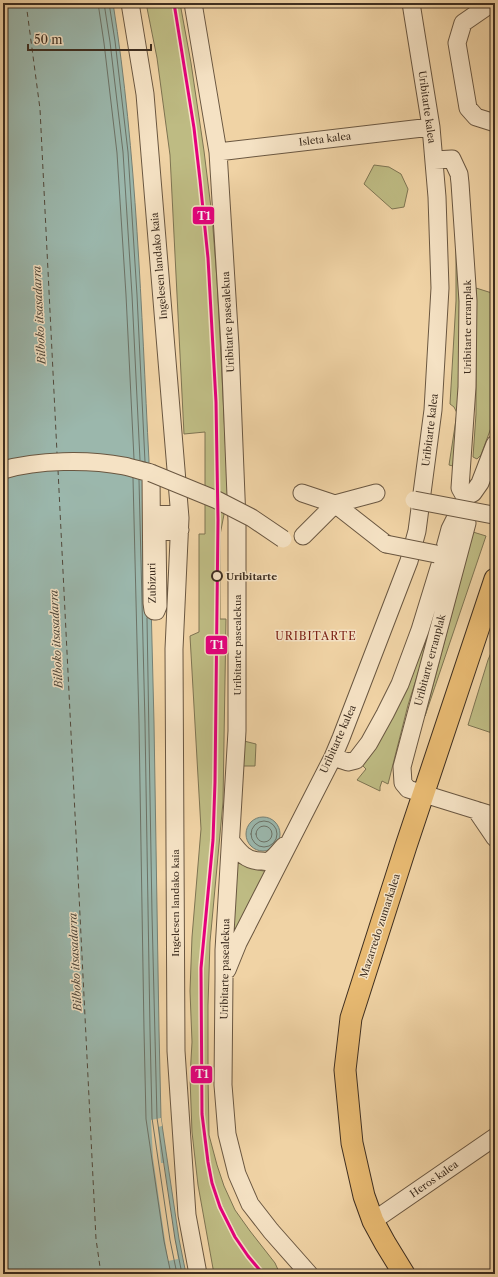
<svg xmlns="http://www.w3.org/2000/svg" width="498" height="1277" font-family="'Libre Caslon Text',serif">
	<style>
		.green { fill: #bebb83; stroke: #7e7452 }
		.water { fill: #9bb7ac; stroke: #768074 }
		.pier { fill: #f0d3a5 }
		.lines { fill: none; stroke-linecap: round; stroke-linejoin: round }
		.shore { stroke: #6c7266; stroke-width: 1 }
		.ferry { stroke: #51493c; stroke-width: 1; stroke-dasharray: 5 4; stroke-linecap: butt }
		.minor-casing { stroke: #6a5741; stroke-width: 19 }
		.major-casing { stroke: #3e2e20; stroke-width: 23 }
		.minor { stroke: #f5e2c4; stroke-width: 17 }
		.major { stroke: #e8ba72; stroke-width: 21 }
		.minor-bridge-casing { stroke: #6a5741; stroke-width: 19; stroke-linecap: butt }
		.minor-bridge { stroke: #f5e2c4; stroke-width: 17 }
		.tram-1-casing { stroke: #f5e2c4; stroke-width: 6 }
		.tram-1 { stroke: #e5007d; stroke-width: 3 }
		.stop-dot { fill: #f5e2c4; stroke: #3e2e20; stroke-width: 2 }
		.labels { text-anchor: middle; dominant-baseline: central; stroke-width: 3; stroke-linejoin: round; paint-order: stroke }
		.street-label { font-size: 10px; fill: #3e2e20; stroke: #f5e2c4 }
		.stop-label { font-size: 10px; font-weight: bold; fill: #3e2e20; stroke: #f5e2c4; text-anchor: start }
		.water-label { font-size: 11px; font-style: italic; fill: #51493c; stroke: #f5e2c4 }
		.neighbourhood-label { font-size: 11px; letter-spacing: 1px; fill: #7a1f14; stroke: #f5e2c4 }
		.line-badge { stroke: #f5e2c4; stroke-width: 1.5 }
		.badge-label { font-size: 11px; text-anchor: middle; font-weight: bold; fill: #fff }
	</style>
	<rect width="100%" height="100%" fill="#f0d3a5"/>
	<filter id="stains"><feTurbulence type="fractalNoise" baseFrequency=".005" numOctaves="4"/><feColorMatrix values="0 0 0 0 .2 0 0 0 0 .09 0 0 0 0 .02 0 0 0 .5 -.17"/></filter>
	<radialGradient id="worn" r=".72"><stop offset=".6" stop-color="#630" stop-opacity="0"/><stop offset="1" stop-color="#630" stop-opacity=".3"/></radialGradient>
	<path class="green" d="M146,3H180L191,63L204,151L212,216L217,280L228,494L220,535V619H226L223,802L210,942L208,1005V1075L209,1135L217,1165L224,1186L235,1210L250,1231L275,1263L280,1274H214L198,1185L192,1132L190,1078L192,1042L190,991L192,937L201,829L190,636L199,632V534H205V432L184,434L170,155L157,58Z
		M374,165L389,167L401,174L408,189L404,207L392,209L364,184Z
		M456,230L461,285V385L453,466L449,465L457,413L454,407L450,404L456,301Z
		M476,288L495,294V417L481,455L477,459L473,457L476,414Z
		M473,532L486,536L425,716Z
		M432,629L408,705L388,784L382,781L380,787V791L357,780L366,769L362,765L398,703Z
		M495,643V734L468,725L488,660Z
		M244,741L256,744L255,766H243Z
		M237,857C246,864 256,872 268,871L228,954Z"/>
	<path class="water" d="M3,3H113C137,154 141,308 149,461L148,481L154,723L159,1030L161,1118L179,1239L186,1274H5L3,1230Z
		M246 834a17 17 0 1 1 34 0a17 17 0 1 1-34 0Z"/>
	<path class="pier" d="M161,1118L162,1126L158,1127L161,1163H164L178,1259L168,1261L153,1158L151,1120Z"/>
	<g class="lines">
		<path class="shore" d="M98,3L104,43L117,153L126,295L134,459
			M104,3L110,42L123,152L132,295L140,460
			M109,3L115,41L128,152L137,295L145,462
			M133,478L139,723L144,1030L146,1119L164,1241L171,1274
			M139,480L145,723L150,1030L152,1118L170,1240L177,1274
			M147,618L152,914L157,1118L175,1239L182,1274
			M251 834a13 13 0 1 1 26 0a13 13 0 1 1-26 0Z
			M256 834a8 8 0 1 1 16 0a8 8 0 1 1-16 0Z"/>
		<path class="ferry" d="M26,3L40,109L57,453
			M58,470L96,1239L101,1274"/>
		<defs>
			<path id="minor" d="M130,3L145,94L180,518L174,649L176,1051L187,1215L198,1274
				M193,3L218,152L230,346L237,521V731L224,950V978L223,1085L227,1134L237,1174L250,1204L271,1231L309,1274
				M492,3L463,23L457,43L468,108L476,117L495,123
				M218,152L431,127
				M434,160L452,159L459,174L460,183L468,301L467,387L460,488L465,497L463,514L467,523L402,767L403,783L408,789L495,816
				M3,470C38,460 88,459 124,466C133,468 142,471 151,473L152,603L153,610L154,611H156L158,606L157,532L180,530
				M302,493L335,504L386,544
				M465,497L473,493L480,483L495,444
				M156,515L179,513
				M303,536L335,504L376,493
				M333,757L348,762L356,760L369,743L385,714L400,684L420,630L443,555L450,529L457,515L463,514
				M476,810L495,838
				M231,841C239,852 246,861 261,861C263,861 265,862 268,861C274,859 279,851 284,846
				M227,970L238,943L333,757L341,738L409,561L417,531L433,410L440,288L437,197L431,127L411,3
				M373,1221L495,1137"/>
			<path id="major" d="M404,1274L385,1243L373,1221L364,1196L352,1143L345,1070L351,1018L406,846L495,579"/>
		</defs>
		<use href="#minor" class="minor-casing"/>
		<use href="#major" class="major-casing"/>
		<use href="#minor" class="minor"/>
		<use href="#major" class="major"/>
		<defs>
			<path id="minor-bridge" d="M151,473L217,500L252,518L283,539
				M414,500L493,515
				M386,544L436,554"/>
		</defs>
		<use href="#minor-bridge" class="minor-bridge-casing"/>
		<use href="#minor-bridge" class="minor-bridge"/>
		<defs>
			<path id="tram-1" d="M174,3L194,128L200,180L208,258L216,402L218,520L215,782L213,840L201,968L202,1114L208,1162L212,1183L220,1207L235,1237L248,1256L263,1274"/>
		</defs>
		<use href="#tram-1" class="tram-1-casing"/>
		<use href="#tram-1" class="tram-1"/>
	</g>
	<circle class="stop-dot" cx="217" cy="576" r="5"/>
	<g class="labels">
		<g class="street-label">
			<text transform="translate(427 107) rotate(82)">Uribitarte kalea</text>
			<text transform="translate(325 139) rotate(-7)">Isleta kalea</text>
			<text transform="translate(159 266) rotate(-95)">Ingelesen landako kaia</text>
			<text transform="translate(228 322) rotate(-93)">Uribitarte pasealekua</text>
			<text transform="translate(467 327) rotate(-90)">Uribitarte erranplak</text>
			<text transform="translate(430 430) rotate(-83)">Uribitarte kalea</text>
			<text transform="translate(152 583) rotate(-91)">Zubizuri</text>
			<text transform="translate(237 645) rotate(-90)">Uribitarte pasealekua</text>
			<text transform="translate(430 660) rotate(-75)">Uribitarte erranplak</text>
			<text transform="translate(338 739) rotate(-66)">Uribitarte kalea</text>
			<text transform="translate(175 903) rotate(-90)">Ingelesen landako kaia</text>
			<text transform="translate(380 926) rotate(-72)">Mazarredo zumarkalea</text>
			<text transform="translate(225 969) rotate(-89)">Uribitarte pasealekua</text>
			<text transform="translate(434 1179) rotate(-35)">Heros kalea</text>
		</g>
		<g class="stop-label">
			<text x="226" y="576">Uribitarte</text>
		</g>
		<g class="water-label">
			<text transform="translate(39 315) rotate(-93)">Bilboko itsasadarra</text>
			<text transform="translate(56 639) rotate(-93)">Bilboko itsasadarra</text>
			<text transform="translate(75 962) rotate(-93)">Bilboko itsasadarra</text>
		</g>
		<g class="neighbourhood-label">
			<text x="316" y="636">URIBITARTE</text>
		</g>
	</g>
	<g class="line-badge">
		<rect x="192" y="206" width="23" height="19" rx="4" fill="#e5007d"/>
		<rect x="205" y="635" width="23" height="20" rx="4" fill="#e5007d"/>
		<rect x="190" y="1065" width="23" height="19" rx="4" fill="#e5007d"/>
	</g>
	<g class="badge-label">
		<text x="204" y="220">T1</text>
		<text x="217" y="649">T1</text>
		<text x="202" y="1078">T1</text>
	</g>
	<rect width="498" height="1277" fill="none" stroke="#f0d3a5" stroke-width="16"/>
	<rect x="4" y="4" width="490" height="1269" fill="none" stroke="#3e2e20" stroke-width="2"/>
	<rect x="8" y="8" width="482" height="1261" fill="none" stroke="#3e2e20"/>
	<path d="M28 44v6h123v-6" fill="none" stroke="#3e2e20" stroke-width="2"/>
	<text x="34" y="44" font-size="12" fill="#3e2e20" stroke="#f5e2c4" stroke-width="3" paint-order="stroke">50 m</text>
	<rect width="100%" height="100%" filter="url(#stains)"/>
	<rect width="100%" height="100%" fill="url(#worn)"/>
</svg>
